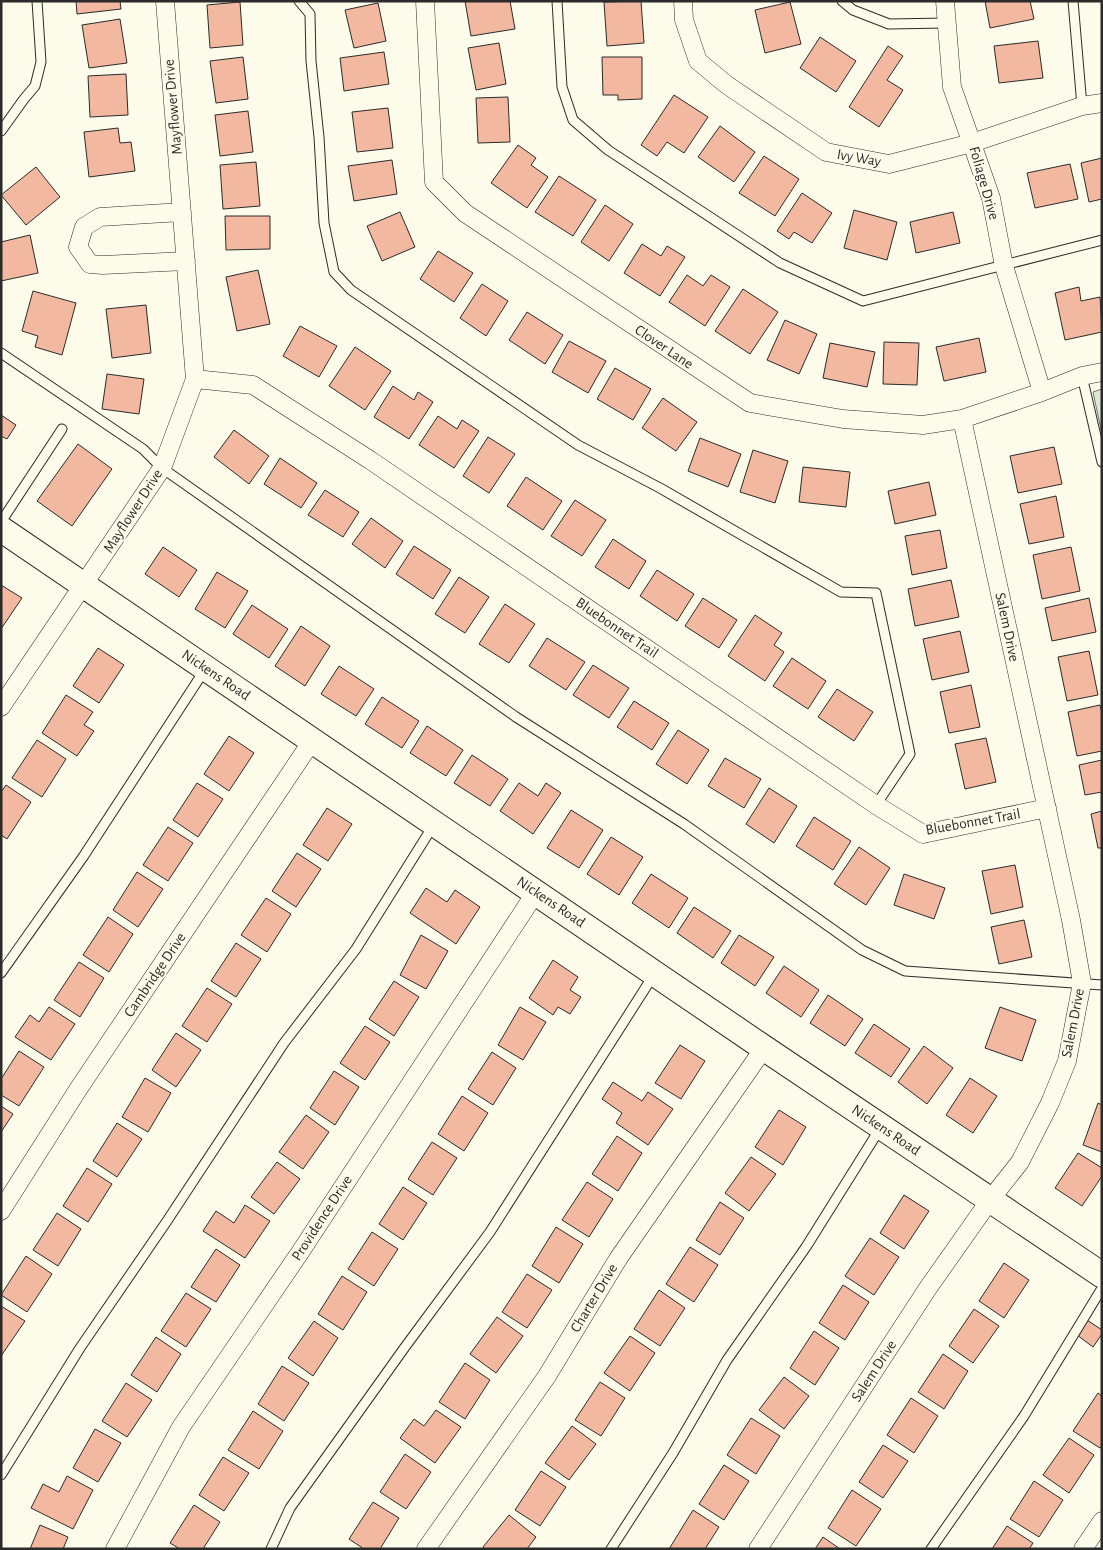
<svg xmlns="http://www.w3.org/2000/svg" width="1103" height="1550" font-family="'Alegreya Sans',sans-serif">
	<style>
		.green { fill: #deebd1; stroke: #74746e }
		.building { fill: #f2b8a0; stroke: #2b2b2b }
		.lines { fill: none; stroke-linecap: round; stroke-linejoin: round }
		.lane-casing { stroke: #2b2b2b; stroke-width: 11 }
		.street-casing { stroke: #2b2b2b; stroke-width: 19 }
		.secondary-casing { stroke: #2b2b2b; stroke-width: 27 }
		.lane { stroke: #fdfbea; stroke-width: 9 }
		.street { stroke: #fdfbea; stroke-width: 18 }
		.secondary { stroke: #fdfbea; stroke-width: 25 }
		.labels { text-anchor: middle; dominant-baseline: central; stroke-width: 4; stroke-linejoin: round; paint-order: stroke }
		.street-label { font-size: 15px; fill: #2b2b2b; stroke: #fdfbea }
	</style>
	<rect width="100%" height="100%" fill="#fdfbea"/>
	<path class="green" d="M1102,389V434L1093,392Z"/>
	<path class="building" d="M76,1H120L121,9L77,14Z
		M465,1H510L515,29L471,36Z
		M641,1L644,43L607,46L604,2Z
		M985,1H1030L1034,19L990,28Z
		M240,2L243,45L210,48L207,5Z
		M790,2L801,44L765,53L755,10Z
		M378,3L386,41L354,48L345,10Z
		M120,19L127,63L89,68L82,25Z
		M820,37L856,61L836,92L800,68Z
		M1038,41L1043,78L999,83L994,46Z
		M499,43L506,84L476,90L468,48Z
		M888,46L903,56L887,80L903,90L879,127L849,107Z
		M384,52L389,84L344,91L340,58Z
		M243,57L248,99L216,103L210,61Z
		M602,57H642V99L618,100V95H603Z
		M126,74L128,115L90,117L88,76Z
		M674,95L708,117L684,153L667,142L657,156L641,145Z
		M508,97L510,142L478,143L476,98Z
		M388,108L393,148L357,152L352,112Z
		M248,111L253,152L220,156L215,115Z
		M720,126L755,152L734,182L698,157Z
		M118,128L120,143L131,142L135,171L89,177L84,132Z
		M518,145L536,158L531,165L548,177L527,208L491,183Z
		M764,156L799,179L775,216L739,193Z
		M1102,158V199L1089,202L1081,163Z
		M392,160L397,194L354,201L348,166Z
		M256,162L260,206L223,209L220,165Z
		M1070,164L1078,199L1035,208L1027,173Z
		M36,167L60,197L26,225L1,195Z
		M559,176L596,200L573,236L535,212Z
		M802,193L832,213L812,243L794,232L789,239L777,231Z
		M605,205L633,224L609,261L581,242Z
		M854,210L897,222L887,260L844,248Z
		M400,212L415,247L382,261L367,226Z
		M953,212L960,243L916,253L910,222Z
		M225,216H270V249L226,250Z
		M30,235L38,273L1,281V242Z
		M642,244L661,256L667,246L685,257L660,296L624,273Z
		M438,251L473,273L454,302L420,279Z
		M258,270L270,324L237,331L226,277Z
		M687,275L703,286L711,275L730,287L705,326L669,302Z
		M482,284L508,301L486,336L460,318Z
		M1079,287L1081,301L1100,297L1102,332L1065,340L1055,293Z
		M743,289L778,312L750,354L715,331Z
		M33,291L76,303L62,355L35,347L38,336L22,331Z
		M146,305L151,353L112,358L106,309Z
		M527,312L563,335L545,364L509,340Z
		M785,320L817,334L799,374L767,360Z
		M300,326L337,346L319,377L283,356Z
		M979,338L986,372L944,381L936,347Z
		M569,341L606,361L588,393L552,372Z
		M884,342L919,343L917,385L883,384Z
		M830,343L875,352L867,387L823,378Z
		M355,347L391,371L365,410L329,386Z
		M615,368L651,389L633,420L597,399Z
		M107,374L144,379L139,414L102,409Z
		M393,386L414,400L418,392L433,402L409,439L374,417Z
		M663,398L697,422L676,451L642,428Z
		M1,415L16,425L7,439L1,436Z
		M438,416L457,429L462,420L479,431L454,468L419,445Z
		M234,430L269,456L249,484L214,457Z
		M488,437L515,454L489,493L463,476Z
		M700,438L741,454L728,487L688,471Z
		M78,444L112,469L72,526L37,501Z
		M1054,447L1062,484L1018,493L1010,456Z
		M753,450L788,461L775,503L740,492Z
		M280,458L317,483L301,508L264,484Z
		M803,467L850,472L846,507L799,502Z
		M526,477L562,501L543,530L507,506Z
		M929,482L936,515L895,524L888,491Z
		M325,490L359,512L343,537L308,515Z
		M1056,496L1064,537L1029,544L1020,504Z
		M575,500L606,520L582,556L551,536Z
		M371,518L403,541L385,568L352,544Z
		M940,530L947,568L912,575L905,536Z
		M613,539L646,561L629,589L595,567Z
		M414,546L451,570L433,599L396,574Z
		M163,547L197,570L179,597L145,574Z
		M1071,547L1080,591L1042,599L1033,555Z
		M657,570L694,594L677,621L640,596Z
		M217,572L248,591L225,628L195,609Z
		M459,577L489,597L465,633L435,614Z
		M951,580L959,617L915,626L908,589Z
		M1,585L22,598L1,629Z
		M703,598L737,620L719,648L685,626Z
		M1089,598L1096,632L1052,641L1045,608Z
		M505,604L535,624L509,663L479,644Z
		M252,605L288,629L269,658L233,634Z
		M755,615L782,633L774,645L784,652L765,681L728,656Z
		M301,626L330,646L305,686L275,666Z
		M960,631L969,672L932,680L923,639Z
		M547,638L585,662L566,690L529,666Z
		M98,648L124,665L99,703L73,686Z
		M1089,651L1098,695L1067,701L1058,657Z
		M792,658L826,681L808,709L773,686Z
		M593,665L629,688L609,718L573,695Z
		M339,666L374,689L356,716L321,694Z
		M971,685L980,727L949,733L940,692Z
		M837,689L873,712L854,741L818,717Z
		M66,695L93,712L84,725L94,731L77,756L42,733Z
		M382,697L419,721L402,748L365,724Z
		M634,701L669,723L652,750L617,727Z
		M1100,705L1102,713V751L1077,756L1068,712Z
		M427,726L463,750L446,776L410,753Z
		M678,730L709,750L687,784L656,764Z
		M229,736L254,753L229,791L204,774Z
		M986,738L996,782L965,789L955,744Z
		M37,740L66,759L42,797L12,778Z
		M472,755L508,779L490,806L454,783Z
		M725,758L761,779L744,808L708,786Z
		M1102,760V792L1085,795L1079,765Z
		M197,783L223,799L198,837L173,820Z
		M519,783L538,796L546,783L561,793L533,834L500,811Z
		M6,785L31,802L7,839L1,835V792Z
		M769,788L797,806L774,843L746,824Z
		M327,808L352,824L328,861L303,845Z
		M571,810L603,830L579,868L547,848Z
		M1102,811V848H1098L1091,814Z
		M814,817L851,841L833,870L796,846Z
		M168,827L193,843L168,881L143,865Z
		M611,837L643,857L619,895L587,874Z
		M859,847L890,868L866,905L834,884Z
		M297,853L321,869L296,907L272,891Z
		M1015,865L1023,907L991,914L982,871Z
		M137,872L163,889L138,927L113,910Z
		M651,874L688,898L669,928L632,903Z
		M904,874L945,888L934,919L894,905Z
		M426,888L447,902L455,890L480,907L456,944L410,913Z
		M266,898L291,914L267,952L241,935Z
		M694,907L731,931L713,958L677,933Z
		M108,917L133,934L109,972L83,955Z
		M1024,920L1032,957L999,964L991,927Z
		M421,935L448,951L426,989L400,975Z
		M739,935L774,957L755,986L721,963Z
		M236,943L261,959L236,997L211,981Z
		M553,960L578,977L570,990L581,997L570,1014L558,1007L553,1015L529,998Z
		M79,962L104,978L80,1017L54,1000Z
		M784,966L819,990L801,1017L766,993Z
		M394,981L419,997L394,1036L369,1019Z
		M207,988L232,1004L207,1042L182,1026Z
		M828,995L863,1019L845,1046L810,1023Z
		M49,1007L75,1024L51,1060L15,1037L30,1015L39,1022Z
		M520,1007L546,1022L523,1060L498,1045Z
		M1000,1007L1036,1020L1022,1061L985,1048Z
		M874,1024L910,1049L891,1077L855,1053Z
		M365,1026L390,1042L365,1080L340,1063Z
		M176,1033L201,1050L176,1087L152,1070Z
		M680,1045L705,1061L681,1099L655,1083Z
		M924,1046L953,1068L927,1104L898,1082Z
		M19,1051L44,1067L19,1106L1,1095V1079Z
		M492,1052L516,1068L493,1105L468,1089Z
		M334,1071L359,1087L335,1125L310,1108Z
		M145,1078L171,1093L148,1132L122,1117Z
		M970,1078L997,1096L973,1133L946,1115Z
		M613,1082L642,1101L648,1092L673,1109L648,1145L616,1123L622,1113L602,1099Z
		M462,1096L488,1113L464,1151L438,1134Z
		M1098,1103L1102,1105V1152L1083,1145Z
		M1,1106L13,1114L1,1132Z
		M779,1110L806,1127L783,1165L755,1147Z
		M306,1115L329,1132L303,1169L279,1152Z
		M117,1123L142,1139L117,1177L93,1161Z
		M617,1136L642,1153L618,1191L592,1174Z
		M432,1142L457,1158L433,1195L408,1179Z
		M1078,1153L1102,1168V1176L1082,1206L1055,1188Z
		M751,1157L776,1174L749,1211L725,1193Z
		M277,1162L300,1179L274,1214L251,1197Z
		M87,1168L112,1184L88,1222L63,1206Z
		M587,1182L613,1199L589,1237L562,1220Z
		M403,1187L427,1203L403,1240L379,1224Z
		M904,1195L929,1211L904,1249L880,1233Z
		M720,1202L744,1218L720,1255L696,1240Z
		M245,1205L270,1221L245,1258L203,1231L216,1211L234,1223Z
		M57,1213L81,1229L58,1266L33,1250Z
		M556,1227L583,1244L559,1283L532,1266Z
		M372,1232L398,1249L374,1286L348,1269Z
		M870,1238L899,1257L874,1295L845,1276Z
		M690,1247L718,1265L694,1302L666,1284Z
		M216,1249L240,1265L216,1302L191,1287Z
		M26,1256L52,1274L27,1312L1,1295Z
		M1004,1263L1029,1280L1004,1318L979,1301Z
		M527,1274L552,1290L527,1328L502,1312Z
		M342,1276L367,1292L343,1330L318,1314Z
		M843,1285L869,1302L845,1340L819,1323Z
		M659,1290L685,1308L660,1346L634,1329Z
		M186,1293L211,1309L186,1347L161,1331Z
		M1,1306L25,1321L1,1356Z
		M974,1309L999,1326L973,1363L949,1346Z
		M497,1317L523,1336L496,1373L470,1354Z
		M1087,1320L1102,1330V1334L1093,1347L1077,1335Z
		M314,1321L338,1338L313,1376L288,1358Z
		M814,1331L839,1348L815,1385L790,1368Z
		M630,1336L655,1353L630,1391L604,1373Z
		M156,1337L181,1354L157,1392L131,1375Z
		M943,1354L968,1371L944,1409L918,1392Z
		M465,1363L490,1380L465,1419L439,1402Z
		M282,1366L309,1383L284,1421L258,1404Z
		M784,1377L809,1396L784,1429L759,1410Z
		M600,1382L625,1398L601,1436L575,1420Z
		M126,1383L152,1400L127,1437L102,1421Z
		M1098,1393L1102,1396V1445L1100,1448L1073,1431Z
		M911,1398L938,1416L914,1453L887,1435Z
		M436,1410L461,1427L435,1463L400,1438L414,1419L424,1426Z
		M253,1411L283,1431L259,1469L228,1450Z
		M751,1418L780,1436L756,1474L727,1455Z
		M572,1426L596,1444L569,1480L545,1463Z
		M95,1429L121,1443L98,1482L73,1468Z
		M1069,1438L1094,1455L1069,1493L1043,1475Z
		M883,1445L908,1461L883,1498L859,1482Z
		M405,1454L431,1472L406,1509L380,1492Z
		M223,1457L249,1473L224,1511L199,1495Z
		M724,1465L749,1481L724,1520L699,1504Z
		M541,1471L566,1487L540,1526L515,1510Z
		M67,1476L93,1490L73,1529L31,1508L43,1484L59,1492Z
		M1034,1481L1063,1500L1039,1537L1010,1519Z
		M852,1490L881,1509L856,1546L828,1528Z
		M373,1502L399,1518L380,1549H364L349,1539Z
		M194,1505L220,1522L203,1549H180L170,1543Z
		M693,1510L719,1527L705,1549H669Z
		M509,1515L536,1537L527,1549H485L483,1547Z
		M40,1525L68,1537L63,1549H30Z
		M1007,1526L1033,1543L1029,1549H992Z
		M823,1537L840,1549H815Z"/>
	<g class="lines">
		<defs>
			<path id="lane" d="M299,1L310,14L311,61L319,137L324,223L334,272L351,290L578,445L660,488L841,592L876,593L910,754L876,805
				M557,1L562,87L573,120L608,150L780,263L863,301L1102,240
				M842,1L853,10L889,24L946,23
				M1073,1L1082,106
				M1,131L24,99L35,86L41,62L37,1
				M1,353L143,449L162,468L516,717L684,824L862,950L905,971L1102,985
				M1082,376L1102,462
				M1,522L62,429
				M1,973L83,857L204,671
				M1,1475L80,1348L167,1221L284,1043L356,949L433,826
				M271,1549L290,1508L405,1347L490,1232L653,976
				M611,1549L673,1453L727,1360L806,1247L881,1127
				M931,1549L1024,1416L1102,1288"/>
			<path id="street" d="M425,1L434,182L465,213L750,403L843,419L923,425L962,419L1042,392L1082,376L1102,372
				M683,1L684,20L698,61L727,85L826,152L889,164L972,143L1082,106L1102,103
				M945,1L952,87L991,198L1004,266L1042,392
				M182,212L100,217L84,227L78,247L90,264L103,265L186,261
				M195,379L253,385L370,460L876,805L923,834L1047,808
				M1,707L162,468L195,379L165,1
				M1,1211L79,1088L312,741
				M115,1549L181,1427L301,1251L536,892
				M426,1549L547,1376L618,1259L764,1048
				M758,1549L928,1288L990,1200L1020,1162L1050,1103L1067,1061L1082,983L1071,920L962,419
				M1083,1549L1102,1521"/>
			<path id="secondary" d="M1,529L764,1048L1102,1275"/>
		</defs>
		<use href="#lane" class="lane-casing"/>
		<use href="#street" class="street-casing"/>
		<use href="#secondary" class="secondary-casing"/>
		<use href="#lane" class="lane"/>
		<use href="#street" class="street"/>
		<use href="#secondary" class="secondary"/>
	</g>
	<g class="labels">
		<g class="street-label">
			<text transform="translate(173 107) rotate(-95)">Mayflower Drive</text>
			<text transform="translate(859 158) rotate(10)">Ivy Way</text>
			<text transform="translate(984 183) rotate(74)">Foliage Drive</text>
			<text transform="translate(664 347) rotate(34)">Clover Lane</text>
			<text transform="translate(133 511) rotate(-57)">Mayflower Drive</text>
			<text transform="translate(1007 627) rotate(78)">Salem Drive</text>
			<text transform="translate(617 628) rotate(34)">Bluebonnet Trail</text>
			<text transform="translate(216 675) rotate(34)">Nickens Road</text>
			<text transform="translate(973 822) rotate(-10)">Bluebonnet Trail</text>
			<text transform="translate(551 902) rotate(34)">Nickens Road</text>
			<text transform="translate(155 975) rotate(-56)">Cambridge Drive</text>
			<text transform="translate(1073 1023) rotate(-79)">Salem Drive</text>
			<text transform="translate(886 1130) rotate(34)">Nickens Road</text>
			<text transform="translate(322 1218) rotate(-57)">Providence Drive</text>
			<text transform="translate(594 1298) rotate(-59)">Charter Drive</text>
			<text transform="translate(874 1371) rotate(-57)">Salem Drive</text>
		</g>
	</g>
	<rect width="1103" height="1550" fill="none" stroke="#2b2b2b" stroke-width="5"/>
</svg>
